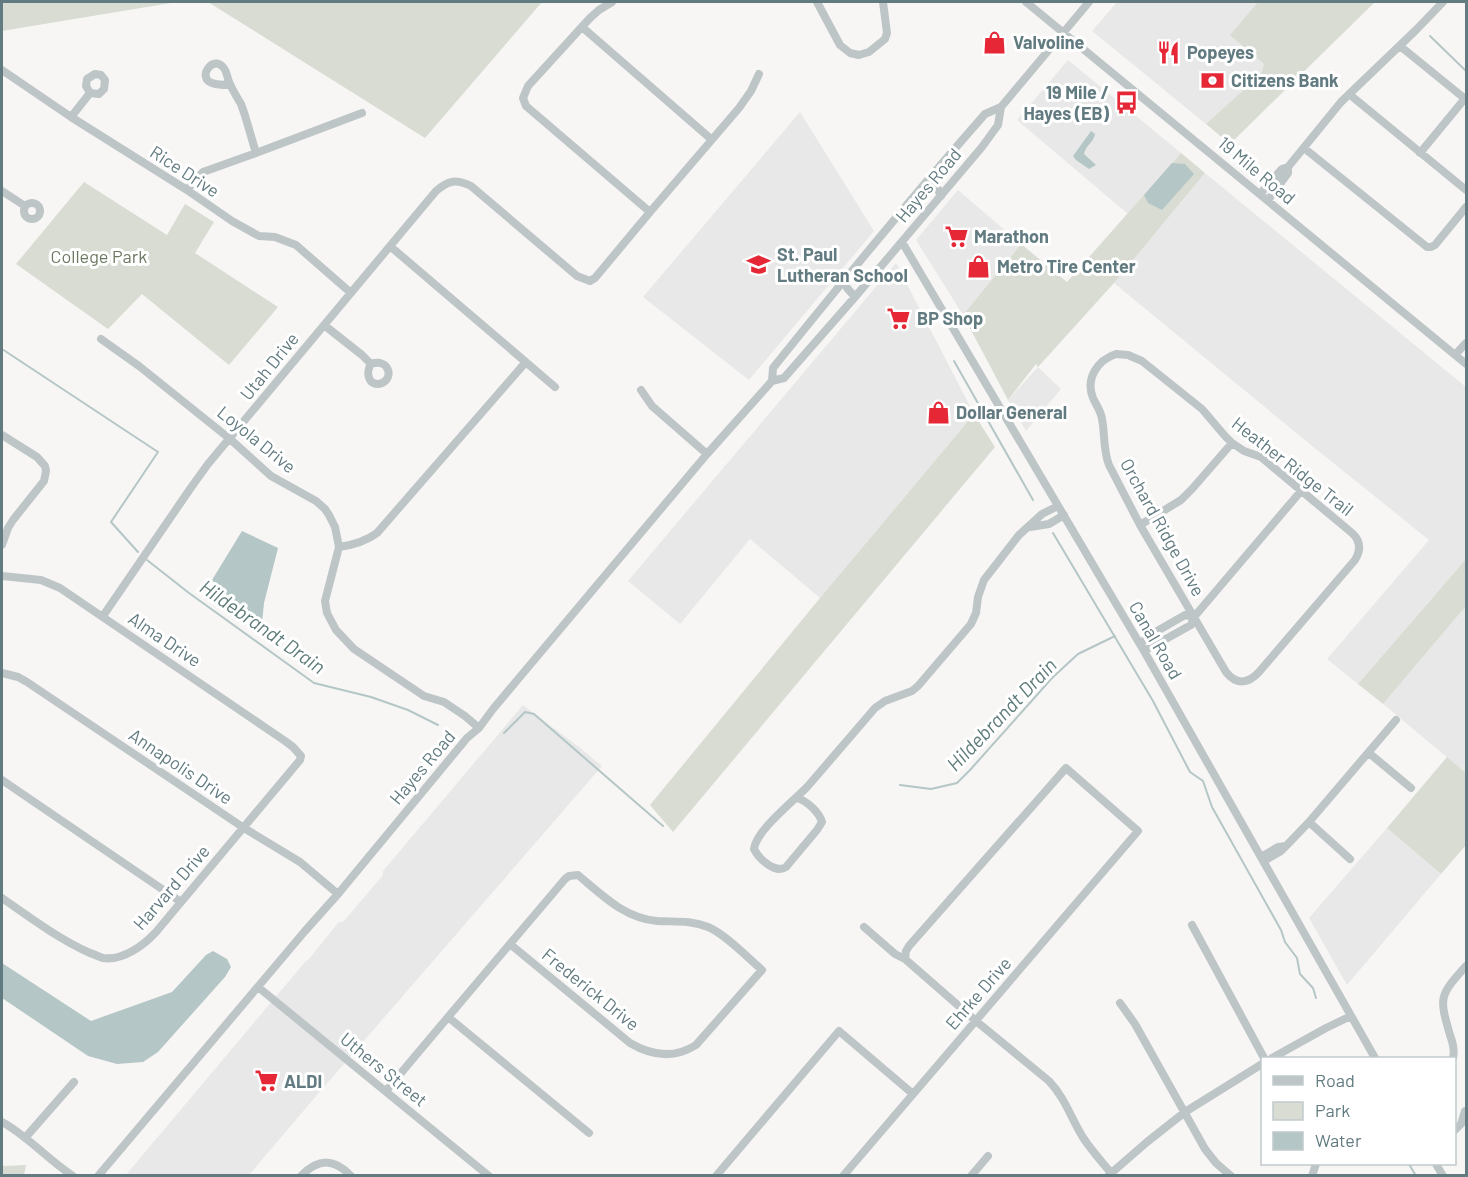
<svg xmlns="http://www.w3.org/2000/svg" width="1468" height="1177" font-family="Barlow,sans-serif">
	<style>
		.built { fill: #e8e8e8 }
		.green { fill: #d9dcd3 }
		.water { fill: #b4c6c6 }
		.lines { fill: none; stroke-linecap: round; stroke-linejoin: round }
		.stream { stroke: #b4c6c6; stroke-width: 2 }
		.minor { stroke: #bec5c7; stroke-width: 8 }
		.labels { text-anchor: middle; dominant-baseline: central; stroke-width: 6; stroke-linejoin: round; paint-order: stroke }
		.poi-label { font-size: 18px; font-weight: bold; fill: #627b80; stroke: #fff; text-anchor: start }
		.street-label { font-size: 18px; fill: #627b80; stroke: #fff }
		.park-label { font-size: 18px; fill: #6c7861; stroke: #fff }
		.water-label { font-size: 20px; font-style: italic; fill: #5d7b79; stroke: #fff }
	</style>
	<rect width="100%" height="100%" fill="#f7f6f4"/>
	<path class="built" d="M1117,2H1258L1231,35L1265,64L1261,74L1206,124L1092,31Z
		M1068,60L1181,153L1128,214L1017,120Z
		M800,112L874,231L749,380L643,297Z
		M1205,173L1466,387V559L1358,684L1327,659L1429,540L1306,441L1114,283Z
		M958,190L1021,244L963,315L916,240Z
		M896,263L974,414L820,598L750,539L680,624L628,581Z
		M1038,367L1061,389L1026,431L1008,400Z
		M1466,606V773L1383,704Z
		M523,705L579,747L602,766L317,1095L249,1175L125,1176L305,962L309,959L338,923L344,921L383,875V871Z
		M1387,828L1441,874L1347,985L1309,918Z"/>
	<path class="green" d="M2,2H177L2,31Z
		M208,2H542L425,138Z
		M1258,2H1375L1230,144L1206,124L1261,74L1264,64L1230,35Z
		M1181,153L1205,173L1114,283L1038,367L1036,364L1008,400L963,315L1021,244L1067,282Z
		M84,182L167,235L185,204L214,222L195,253L278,307L229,365L142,294L108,329L16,264Z
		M974,414L995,447L673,832L650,805L820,598Z
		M1466,559V606L1383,704L1358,684Z
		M1447,757L1466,773V845L1441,874L1387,828Z
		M26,1165L24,1175H2V1166Z"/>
	<path class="water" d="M1091,131L1095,134C1094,142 1085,146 1084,154L1096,165L1089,169L1076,160L1073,156Z
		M1172,163L1185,164L1194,174L1162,210L1148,203L1144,195Z
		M242,531L278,548L264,603L262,623L228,599L212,580Z
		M213,951L227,959L231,967L225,977L158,1052L143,1062L117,1064L88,1056L2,998V963L91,1021L172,992L206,955Z"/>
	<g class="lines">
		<path class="stream" d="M1430,36L1466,71
			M2,349L158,452L111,522L138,552
			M954,361L1033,500
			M1053,533L1153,701L1190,772L1203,781L1212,807L1281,930L1285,942L1297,958L1300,974L1313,988L1316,998
			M147,560L189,593L314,683L371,697L408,710L438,725
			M504,733L525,712L534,714L663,826
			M900,785L931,789L957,783L970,770L1052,678L1078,654L1115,636
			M1409,1164L1416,1176"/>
		<path class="minor" d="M612,2L599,10L590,18L528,86L523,98L526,106L650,212
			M817,2L840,45L850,53L859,55L869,52L885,39L887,33L883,2
			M1026,2L1466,364
			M582,27L711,139
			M1400,46L1464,98L1462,102L1420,153
			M2,70L71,117L187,190L232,221L259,236L275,237L296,245L351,293
			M230,85C225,85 217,85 212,83C197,78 212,55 223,67C227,71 227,78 230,84C233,91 237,97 241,104C247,120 251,137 256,153
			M1349,94L1466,190
			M71,117L90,93L99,94L104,89L105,80L101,75L95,74L87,79L86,86L90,93
			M1304,148L1427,247H1431L1435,245L1466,207
			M928,180L936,185L941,196
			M187,190L203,172L256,153L362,113
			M2,191L25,206
			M1260,194L1282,169L1288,167L1341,102L1416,30L1443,2
			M1268,200L1288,173V167
			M24 211a8 8 0 1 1 16 0a8 8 0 1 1-16 0Z
			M902,242L1144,651L1375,1058
			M391,247L555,387
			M845,279L847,288L855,297
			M324,325L362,355L371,364C389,358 394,378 382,383C369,388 365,373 371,364
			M101,339L139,366L230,439L271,476L316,501L325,509L329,515L335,527L339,547L325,601L327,613L336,630L354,649L424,696L444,702L465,716L479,728
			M1116,354L1128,355L1142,361L1202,409L1225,436L1232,443L1244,451L1261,457L1352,533C1361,541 1361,550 1355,560L1259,672C1248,684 1236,685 1226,672L1140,525L1109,465C1103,450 1105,434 1102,419C1101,411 1096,405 1093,398C1085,378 1098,360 1116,354Z
			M1455,355L1466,343
			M772,381L784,378L855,297L982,147L998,125L1001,107
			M641,390L652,406L707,454
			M2,435L37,457L45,466L46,471L44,481L13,520L8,528L2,545
			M1140,525L1181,500L1192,489L1232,443
			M1030,527L1049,524L1064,515
			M339,547C353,545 365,542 377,533L525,363
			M2,576L41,580L60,588L285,741L293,747L301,756L300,760L156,932C144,945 123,961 103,958C99,957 94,954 90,953C59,939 29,917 2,898
			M103,616L190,489L208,464L436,191C449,180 456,179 471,186L577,276L590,281L595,278L650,212L739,108L751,91L759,74
			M1194,617L1301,491
			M1140,644L1152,634L1185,615L1194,617L1191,625L1144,651
			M2,673L18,677L27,682L244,828L300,862L338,894
			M1369,753L1411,788
			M2,780L181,902
			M797,798C807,801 819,812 822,822L817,830L786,867C775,874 759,859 754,849C756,830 795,800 808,786L875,708L885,701L912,691L918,686L971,624L976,613L978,597L984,580L1019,535L1042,514L1058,506
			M1309,822L1350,859
			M1286,846L1309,822L1396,720
			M1261,857L1278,847L1286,846L1281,851L1264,861
			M1192,925L1264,1058
			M864,927L895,954L905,959L976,1021L1049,1081C1066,1099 1071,1119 1084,1139C1092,1151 1102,1162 1111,1173
			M258,987L489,1176
			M1120,1003L1135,1024L1205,1149L1216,1163L1231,1176
			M448,1017L589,1133
			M1272,1058L1326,1028L1351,1016
			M1453,1058C1455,1050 1453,1043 1450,1035C1439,997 1439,996 1466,966
			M386,1091C445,1020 505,950 565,879L569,876L578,875C602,895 624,918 657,921C674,922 691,920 708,927C724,933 748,958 762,970L696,1045C674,1059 652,1056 630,1043L510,944
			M2,1122C28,1136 48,1160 73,1176
			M1454,1131L1461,1124L1465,1111
			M25,1138L74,1082
			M1436,1164L1443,1176
			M1109,1175L1147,1142L1185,1112L1262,1064
			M98,1176L305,931L338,894L467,738L479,728L493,709L707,454L772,381L773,368C842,282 912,197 985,114L1001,107L1089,2
			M301,1176C318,1158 334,1158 351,1176
			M716,1176L839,1031L913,1094
			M843,1176L1138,831L1066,768L909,946L906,951L905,959
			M971,1176L988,1156
			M1312,1176L1316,1164"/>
	</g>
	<defs>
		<symbol id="shop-bare" viewBox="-9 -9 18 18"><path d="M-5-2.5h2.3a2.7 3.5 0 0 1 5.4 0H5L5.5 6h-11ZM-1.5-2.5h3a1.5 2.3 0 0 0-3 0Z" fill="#e52736" stroke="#fff" stroke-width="2.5" paint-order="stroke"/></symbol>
		<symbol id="restaurant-bare" viewBox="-9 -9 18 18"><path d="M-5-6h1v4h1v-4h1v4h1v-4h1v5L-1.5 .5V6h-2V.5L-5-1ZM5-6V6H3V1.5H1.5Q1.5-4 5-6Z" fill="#e52736" stroke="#fff" stroke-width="2.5" paint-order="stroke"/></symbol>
		<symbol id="bank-bare" viewBox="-9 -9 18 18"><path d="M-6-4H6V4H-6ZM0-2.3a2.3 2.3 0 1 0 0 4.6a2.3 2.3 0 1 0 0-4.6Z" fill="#e52736" stroke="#fff" stroke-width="2.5" paint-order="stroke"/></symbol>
		<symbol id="bus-bare" viewBox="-9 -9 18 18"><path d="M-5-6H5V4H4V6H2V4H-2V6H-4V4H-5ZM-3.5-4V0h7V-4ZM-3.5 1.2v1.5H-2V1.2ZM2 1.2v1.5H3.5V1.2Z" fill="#e52736" stroke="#fff" stroke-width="2.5" paint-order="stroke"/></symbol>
		<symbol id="supermarket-bare" viewBox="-9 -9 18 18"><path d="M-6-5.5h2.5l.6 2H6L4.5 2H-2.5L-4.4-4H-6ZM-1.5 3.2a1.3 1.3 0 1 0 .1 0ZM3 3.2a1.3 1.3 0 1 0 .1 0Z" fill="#e52736" stroke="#fff" stroke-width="2.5" paint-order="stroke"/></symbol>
		<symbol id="school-bare" viewBox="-9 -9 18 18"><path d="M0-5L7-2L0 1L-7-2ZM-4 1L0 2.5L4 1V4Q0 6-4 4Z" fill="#e52736" stroke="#fff" stroke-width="2.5" paint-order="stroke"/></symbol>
	</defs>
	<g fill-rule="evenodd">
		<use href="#shop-bare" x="978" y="26" width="33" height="33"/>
		<use href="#restaurant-bare" x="1152" y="36" width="33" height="33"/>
		<use href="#bank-bare" x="1196" y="64" width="33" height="33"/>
		<use href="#bus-bare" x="1110" y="86" width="33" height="33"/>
		<use href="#supermarket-bare" x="940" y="220" width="33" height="33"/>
		<use href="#school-bare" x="742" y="248" width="33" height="33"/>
		<use href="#shop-bare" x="962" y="250" width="33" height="33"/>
		<use href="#supermarket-bare" x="882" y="302" width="33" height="33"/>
		<use href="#shop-bare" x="922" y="396" width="33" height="33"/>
		<use href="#supermarket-bare" x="250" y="1064" width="33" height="33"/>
	</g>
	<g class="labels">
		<g class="poi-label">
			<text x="1013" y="42">Valvoline</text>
			<text x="1187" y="52">Popeyes</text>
			<text x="1231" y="80">Citizens Bank</text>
			<text x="1109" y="92" text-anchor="end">19 Mile /<tspan x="1109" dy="21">Hayes (EB)</tspan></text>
			<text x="974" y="236">Marathon</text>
			<text x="777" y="254">St. Paul<tspan x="777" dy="21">Lutheran School</tspan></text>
			<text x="997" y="266">Metro Tire Center</text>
			<text x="917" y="318">BP Shop</text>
			<text x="956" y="412">Dollar General</text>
			<text x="284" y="1081">ALDI</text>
		</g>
		<g class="street-label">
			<text transform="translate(1257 170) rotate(40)">19 Mile Road</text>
			<text transform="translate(185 171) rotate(33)">Rice Drive</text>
			<text transform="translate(928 185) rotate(-50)">Hayes Road</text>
			<text transform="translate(269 366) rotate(-51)">Utah Drive</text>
			<text transform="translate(257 439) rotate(39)">Loyola Drive</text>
			<text transform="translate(1293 466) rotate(38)">Heather Ridge Trail</text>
			<text transform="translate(1163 527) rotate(61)">Orchard Ridge Drive</text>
			<text transform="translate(165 639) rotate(34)">Alma Drive</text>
			<text transform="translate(1156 640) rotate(60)">Canal Road</text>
			<text transform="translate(181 766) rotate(34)">Annapolis Drive</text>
			<text transform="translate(422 767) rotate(-50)">Hayes Road</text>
			<text transform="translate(171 887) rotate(-49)">Harvard Drive</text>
			<text transform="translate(591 989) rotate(39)">Frederick Drive</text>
			<text transform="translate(978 993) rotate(-49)">Ehrke Drive</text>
			<text transform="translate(384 1069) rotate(39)">Uthers Street</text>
		</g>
		<g class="park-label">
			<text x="99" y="256">College Park</text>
		</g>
		<g class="water-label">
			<text transform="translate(263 626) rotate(35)">Hildebrandt Drain</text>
			<text transform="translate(1001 714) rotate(-46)">Hildebrandt Drain</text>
		</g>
	</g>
	<rect width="1468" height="1177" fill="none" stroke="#627b80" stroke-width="6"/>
	<rect x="1261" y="1057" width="195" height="108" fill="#ffffff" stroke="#c0cacc" stroke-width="1.5"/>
	<rect x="1273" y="1076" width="30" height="9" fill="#bec5c7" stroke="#c0cacc" stroke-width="1.5"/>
	<text x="1315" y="1087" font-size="18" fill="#627b80">Road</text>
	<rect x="1273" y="1102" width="30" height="18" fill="#d9dcd3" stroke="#c0cacc" stroke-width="1.5"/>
	<text x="1315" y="1117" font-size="18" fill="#627b80">Park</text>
	<rect x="1273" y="1132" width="30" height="18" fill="#b4c6c6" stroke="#c0cacc" stroke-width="1.5"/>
	<text x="1315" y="1147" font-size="18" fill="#627b80">Water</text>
</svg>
